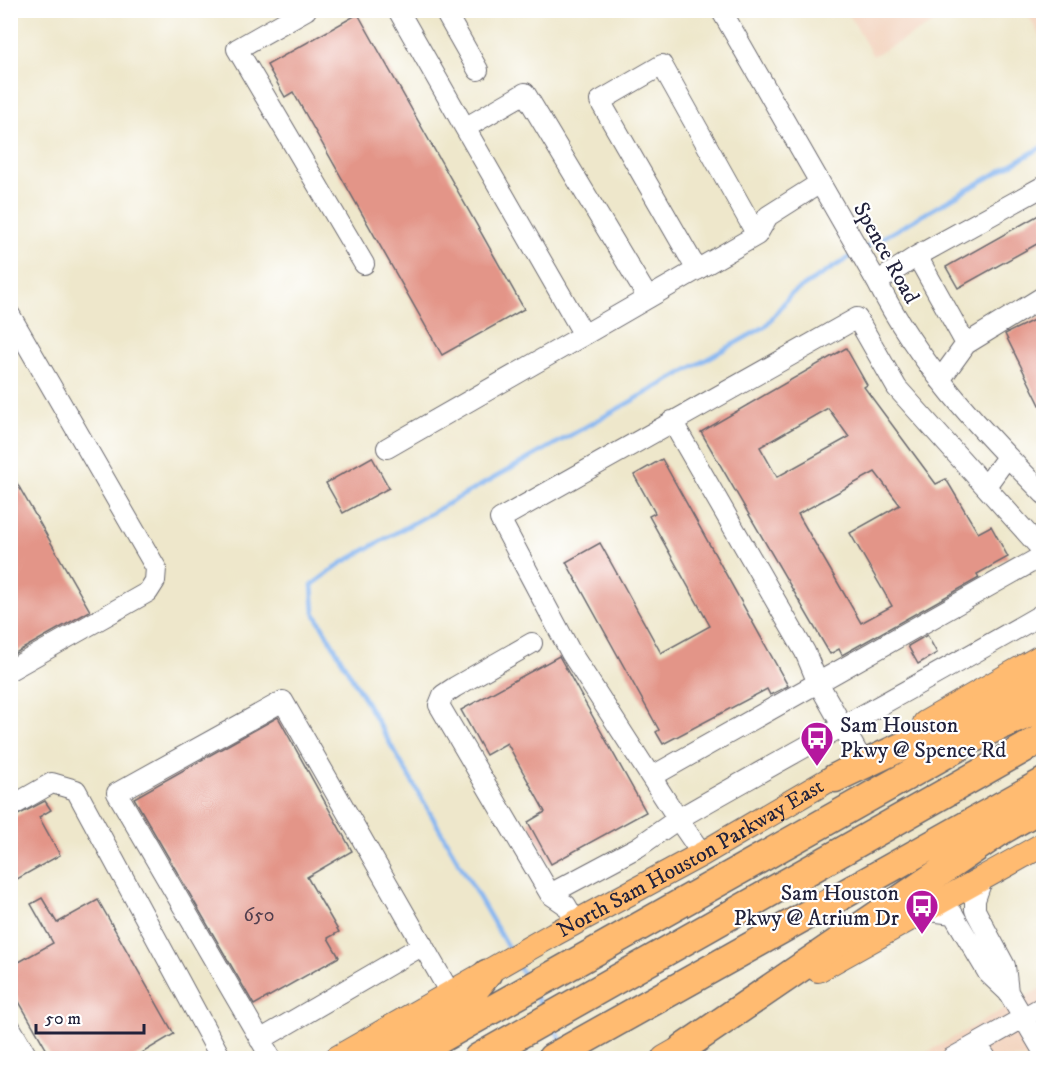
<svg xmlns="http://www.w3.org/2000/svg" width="1054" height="1069" font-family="'IM FELL DW Pica',serif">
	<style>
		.built { fill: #f3d4bf }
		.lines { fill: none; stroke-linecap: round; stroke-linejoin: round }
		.stream { stroke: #85b6f1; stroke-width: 4.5 }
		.building { fill: #e39588; fill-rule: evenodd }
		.minor-casing { stroke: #69676d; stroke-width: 22 }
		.major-casing { stroke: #69676d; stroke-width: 26 }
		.highway-casing { stroke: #69676d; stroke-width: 31 }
		.minor { stroke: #fff; stroke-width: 20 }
		.major { stroke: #ffbb71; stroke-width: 24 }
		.highway { stroke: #ffbb71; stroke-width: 28 }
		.labels { text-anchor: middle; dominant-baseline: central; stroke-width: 4.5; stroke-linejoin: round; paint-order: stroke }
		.number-label { font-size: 20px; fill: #523f4e }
		.street-label { font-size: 22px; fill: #22223b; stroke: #fff }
		.poi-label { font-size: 22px; fill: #22223b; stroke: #fff; text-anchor: start }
	</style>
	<rect width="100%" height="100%" fill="#fff"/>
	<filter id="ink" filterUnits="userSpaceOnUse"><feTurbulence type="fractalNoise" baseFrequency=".0167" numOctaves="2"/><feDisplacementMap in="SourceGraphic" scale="12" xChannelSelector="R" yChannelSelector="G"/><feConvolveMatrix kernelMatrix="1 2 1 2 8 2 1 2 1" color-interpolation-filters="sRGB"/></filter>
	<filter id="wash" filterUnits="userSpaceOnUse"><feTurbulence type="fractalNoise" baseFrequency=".008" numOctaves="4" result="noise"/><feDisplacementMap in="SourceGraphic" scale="24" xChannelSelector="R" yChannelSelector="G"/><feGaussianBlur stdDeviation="1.35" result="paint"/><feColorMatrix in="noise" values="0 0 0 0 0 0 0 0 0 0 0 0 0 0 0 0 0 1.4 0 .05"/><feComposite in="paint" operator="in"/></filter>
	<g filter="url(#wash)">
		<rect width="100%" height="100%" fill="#eee7cb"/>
		<path class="built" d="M847,11H956L873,56Z
			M1026,11H1043V42Z
			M1043,987V1058H917Z"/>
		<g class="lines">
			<path class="stream" d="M863,249L1044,146
				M510,951L314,612L312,585L340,564L766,326L791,294L856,253
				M517,964L527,980
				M535,995L544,1011
				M553,1026L562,1042"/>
		</g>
		<g id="blocks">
			<path class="building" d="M358,14L524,309L442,355L293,92L285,97L267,65Z
				M1044,212V240L958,288L946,267Z
				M1044,315V413L1005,334Z
				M846,348L867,385L864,387L936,484L946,479L978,533L991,526L1008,557L977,574L979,578L842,655L839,649L830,654L701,432ZM828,408L849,437L777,477L760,447ZM875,472L900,505L850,533L892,606L861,623L798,514Z
				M372,457L389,488L343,513L326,483Z
				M662,459L788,686L770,695L767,689L663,744L656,732L659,730L566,562L600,543L661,653L710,626L649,516L655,513L634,475Z
				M10,471L90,611L10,656Z
				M927,635L937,653L918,664L908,646Z
				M559,656L646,812L551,864L528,822L545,812L507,743L486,755L461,710Z
				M278,717L352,851L307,877L339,932L328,938L339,957L254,1005L134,798Z
				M45,801L51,810L39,817L60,855L10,883V819Z
				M42,898L57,923L98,900L174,1034L132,1059H52L10,986V967L53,943L31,904Z"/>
		</g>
	</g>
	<g filter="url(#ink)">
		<use href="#blocks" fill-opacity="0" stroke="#69676d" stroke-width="1.5"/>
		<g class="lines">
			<defs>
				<path id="minor" d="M306,10L237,49L364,264
					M398,10L465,128
					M444,10L478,70
					M721,10L877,282C919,365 979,428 1044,494
					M917,256L966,344
					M697,270L600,101L662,65L757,235
					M877,282L917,256L1044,186
					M10,315L156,568L155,581L148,592L10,670
					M584,335L757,235L768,216L820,183
					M940,380L966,344L1041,298
					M672,421L805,652L817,681L861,759
					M387,448L584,335L465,128L525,93L648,298
					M986,486L1007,457
					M532,643L455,687L443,695L439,705L550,894L566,905L576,922
					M651,777L1044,555
					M10,807L52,783L76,790L221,1058
					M702,854L678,819C799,749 923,683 1044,613
					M983,877L975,900V910L1005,966L1008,992
					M550,894L638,847L678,819L571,653L500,519L857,318L897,388L1044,552
					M922,910L953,914L988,973L1008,992L1044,1053
					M10,1027L28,1058
					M260,1040L423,945
					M977,1044L1044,1006
					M271,1058L117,793L283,701L450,993
					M952,1058L977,1044L986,1058"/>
				<g id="major">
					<path d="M925,723L1044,655"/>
					<path d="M818,970L1044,844"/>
					<path id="s1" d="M337,1058L554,934L702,854L849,768"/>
					<path d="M664,1058L699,1038"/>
				</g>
				<path id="highway" d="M835,778L1044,680
					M683,1048L1002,830L1044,806
					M379,1058L462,1005L487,974
					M406,1058L983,733L1044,707
					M478,1058L1044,737
					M552,1058L1044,782"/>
			</defs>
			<use href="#minor" class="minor-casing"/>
			<use href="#major" class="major-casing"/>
			<use href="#highway" class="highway-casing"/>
			<use href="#minor" class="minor"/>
			<use href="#major" class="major"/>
			<use href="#highway" class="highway"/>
		</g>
	</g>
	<defs>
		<symbol id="bus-pin" viewBox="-11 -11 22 30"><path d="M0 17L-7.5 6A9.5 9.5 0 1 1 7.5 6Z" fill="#b5179e" stroke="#fff"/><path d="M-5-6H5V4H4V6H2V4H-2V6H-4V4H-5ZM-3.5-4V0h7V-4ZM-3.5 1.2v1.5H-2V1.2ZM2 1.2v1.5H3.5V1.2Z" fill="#fff"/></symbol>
	</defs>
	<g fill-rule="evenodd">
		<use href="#bus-pin" x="798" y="719" width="38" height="52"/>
		<use href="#bus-pin" x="903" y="887" width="38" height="52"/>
	</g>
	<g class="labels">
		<g class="number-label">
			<text x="259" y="915">650</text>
		</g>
		<g class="street-label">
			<text transform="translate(886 253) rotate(61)">Spence Road</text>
			<text stroke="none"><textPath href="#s1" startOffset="406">North Sam Houston Parkway East</textPath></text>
		</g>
		<g class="poi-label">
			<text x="840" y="725">Sam Houston<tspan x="840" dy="25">Pkwy @ Spence Rd</tspan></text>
			<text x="899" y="893" text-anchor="end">Sam Houston<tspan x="899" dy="25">Pkwy @ Atrium Dr</tspan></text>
		</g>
	</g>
	<rect width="1054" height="1069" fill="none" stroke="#fff" stroke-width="36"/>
	<path d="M36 1024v9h108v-9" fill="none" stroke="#22223b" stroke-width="3"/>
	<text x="45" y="1024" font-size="18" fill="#22223b" stroke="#ffffff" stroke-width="4.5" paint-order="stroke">50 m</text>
</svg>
